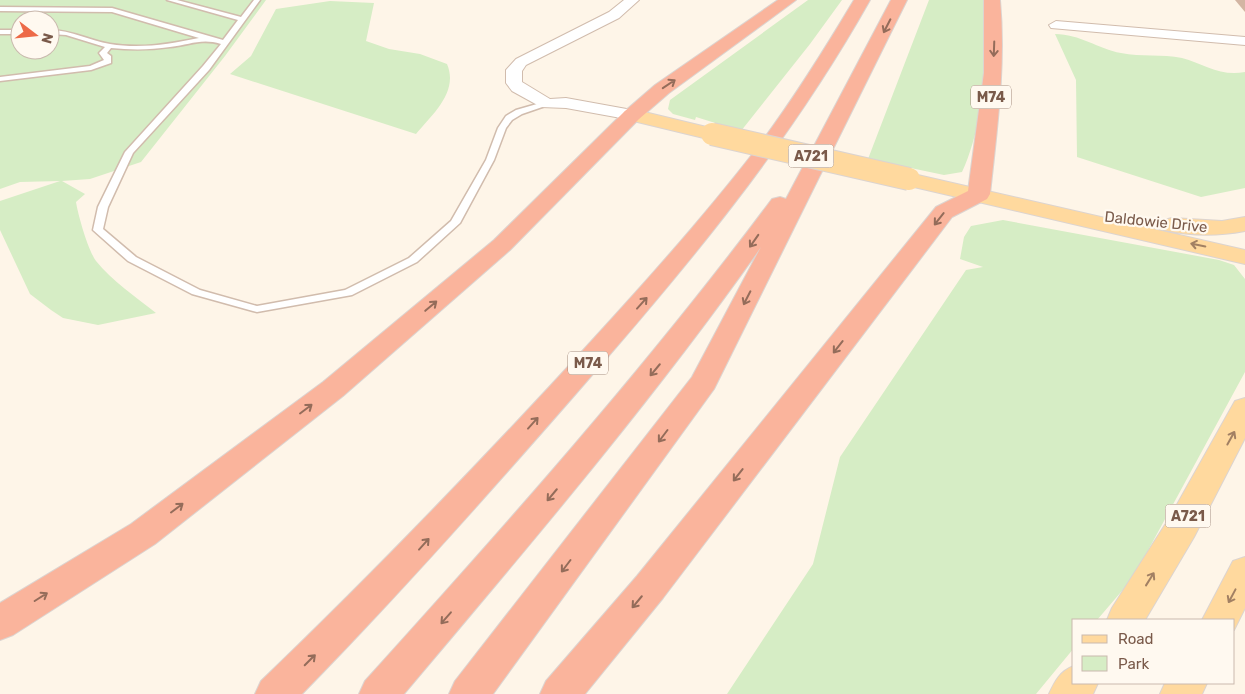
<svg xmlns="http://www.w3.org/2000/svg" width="1245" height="694" font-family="Rubik,sans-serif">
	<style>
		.green { fill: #d6edc5; fill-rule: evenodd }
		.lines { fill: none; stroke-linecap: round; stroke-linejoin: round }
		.service-casing { stroke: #d1bcad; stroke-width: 3 }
		.minor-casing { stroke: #d1bcad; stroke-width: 2 }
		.primary-casing { stroke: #dcd4d0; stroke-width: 2 }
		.motorway-casing { stroke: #dcd4d0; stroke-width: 2 }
		.service { fill: #fff; fill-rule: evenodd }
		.minor { fill: #fff; fill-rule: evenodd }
		.primary { fill: #ffd99e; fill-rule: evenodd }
		.motorway { fill: #fab49c; fill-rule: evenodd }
		.primary-bridge-casing { stroke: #dcd4d0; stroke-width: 24; stroke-linecap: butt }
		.primary-bridge { stroke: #ffd99e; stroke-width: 22 }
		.wall { fill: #d3b5a3 }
		.oneway { stroke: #946c5a }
		.oneway2 { stroke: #a28063 }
		.labels { text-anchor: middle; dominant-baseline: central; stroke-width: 4.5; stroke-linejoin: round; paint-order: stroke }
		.shield { fill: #fff9f0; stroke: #a28a7c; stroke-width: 1 }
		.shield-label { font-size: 14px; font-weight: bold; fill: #7a5a4a }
		.street-label { font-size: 15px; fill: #7a5a4a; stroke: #fff9f0 }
	</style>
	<rect width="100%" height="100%" fill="#fef5e8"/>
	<path class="green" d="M0,0H266L225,56L141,162L90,179L62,181L85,194L76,202C78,215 88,250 96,261C112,281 136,297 156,313L98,325L63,318L51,310L30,294L0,230V201L60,181L20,182L0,189ZM20,20H50V50H20Z
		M808,0H842L810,44L741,131L696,117L695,120L673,114L668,109L670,100Z
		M929,0H983C990,50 984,125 962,172L944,175L868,159Z
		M330,1L374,3L366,41L389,49L420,54L447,64C459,92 432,115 416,134L230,74L251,56L276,9Z
		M1055,34C1080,34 1098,49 1121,53C1141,57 1162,54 1182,58C1204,64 1221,77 1245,72V188L1201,197L1077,157L1076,80Z
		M1003,220L1219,260L1234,265L1245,279V372L1133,578L1097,620H1074V648L1036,694H727L813,564L840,457L966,270L983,267L960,259L964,237L971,226Z"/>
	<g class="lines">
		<defs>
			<path id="service" d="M167,0H177L241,17L254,0H260L209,70L133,153L108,207L103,229L136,257L200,290L257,306L345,290L409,258L451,221L486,160L498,128L506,116L516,110L544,102L551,104L522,114L512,120L506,128L494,160L460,223L417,262L352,295L257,312L253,311L192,294L128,261L93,230L98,207L125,152L203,66L221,44C201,38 190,45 170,47C150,50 131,50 111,48L107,53L111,56V63L91,70L0,81V77L90,66L104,60L99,53L105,47L66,35L50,34V30C72,30 90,41 110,44C140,49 170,44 199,38L112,12L0,11V7L112,8L223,40L238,20Z
				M0,30H20V34H0Z"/>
			<path id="minor" d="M624,0H639L619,18L526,65L522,71V82L550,99L566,98L632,110L638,111L640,115L638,119L632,120L566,108L541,107L512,91L506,83V70L516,59L609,12Z
				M1056,21L1245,37V45L1051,28L1049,25Z"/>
			<path id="primary" d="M632,109L719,130L722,134L719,138L712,140L625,119L622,115L625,111Z
				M909,173L1245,250V264L901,184L898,179L901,174Z
				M1245,217V231C1219,236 1190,236 1164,230L1160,225L1164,220L1172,218L1222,221Z
				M1245,398V438L1194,537L1145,620H1107L1112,608L1170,517L1235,401Z
				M1245,557V608L1234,630V620H1202L1233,561Z
				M1074,666V683H1098L1093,694H1049C1055,681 1060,671 1074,666Z
				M1165,683H1207L1202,694H1160Z"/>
			<path id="motorway" d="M778,0H796L669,93L639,119L510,250L343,396L155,544L13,635L0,640V603L131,524L323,382L494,240L625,111L655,85Z
				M854,0H870C786,149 685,269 573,397C485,498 396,598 302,694H255L261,681C361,585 457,486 551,385C621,309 691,233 754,152C791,103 823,52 854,0Z
				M891,0H907L714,389L493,694H449L455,681L692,377L761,247C651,403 527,548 404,694H359L365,681C506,525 646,368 772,199L780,197L786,199Z
				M984,0H1000C1006,65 997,129 990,194L987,199L952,217L663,598L585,694H540L546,681L637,576L936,207L968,191L984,73Z"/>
		</defs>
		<use href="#service" class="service-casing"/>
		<use href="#minor" class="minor-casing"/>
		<use href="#primary" class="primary-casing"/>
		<use href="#motorway" class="motorway-casing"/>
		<use href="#service" class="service"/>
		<use href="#minor" class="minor"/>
		<use href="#primary" class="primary"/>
		<use href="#motorway" class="motorway"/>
		<defs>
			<path id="primary-bridge" d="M712,134L909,179"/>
		</defs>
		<use href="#primary-bridge" class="primary-bridge-casing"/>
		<use href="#primary-bridge" class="primary-bridge"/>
	</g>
	<path class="wall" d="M1235,0H1245V12Z"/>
	<defs><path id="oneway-shaft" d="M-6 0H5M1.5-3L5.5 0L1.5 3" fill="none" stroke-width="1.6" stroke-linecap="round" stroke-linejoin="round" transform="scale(1.25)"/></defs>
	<g class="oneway">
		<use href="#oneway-shaft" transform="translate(887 26) rotate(117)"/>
		<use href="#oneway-shaft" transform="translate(994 49) rotate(92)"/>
		<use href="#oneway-shaft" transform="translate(669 84) rotate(-34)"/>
		<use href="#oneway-shaft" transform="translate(939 219) rotate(128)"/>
		<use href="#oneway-shaft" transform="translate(754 241) rotate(125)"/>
		<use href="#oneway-shaft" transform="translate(747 298) rotate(117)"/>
		<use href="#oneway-shaft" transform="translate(642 303) rotate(-48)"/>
		<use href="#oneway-shaft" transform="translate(431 306) rotate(-40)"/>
		<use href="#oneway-shaft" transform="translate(838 347) rotate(128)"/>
		<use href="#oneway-shaft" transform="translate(655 370) rotate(130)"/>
		<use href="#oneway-shaft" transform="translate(306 409) rotate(-37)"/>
		<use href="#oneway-shaft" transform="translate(533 423) rotate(-48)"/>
		<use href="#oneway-shaft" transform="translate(663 436) rotate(127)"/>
		<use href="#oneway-shaft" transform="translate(738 475) rotate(128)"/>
		<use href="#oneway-shaft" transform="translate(552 495) rotate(130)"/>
		<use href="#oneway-shaft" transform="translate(177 508) rotate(-37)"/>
		<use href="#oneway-shaft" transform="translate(424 544) rotate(-48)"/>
		<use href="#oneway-shaft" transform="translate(566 566) rotate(127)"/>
		<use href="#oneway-shaft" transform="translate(41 597) rotate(-32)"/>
		<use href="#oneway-shaft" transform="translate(637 602) rotate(130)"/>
		<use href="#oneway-shaft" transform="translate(446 618) rotate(131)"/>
		<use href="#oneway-shaft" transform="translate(310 660) rotate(-45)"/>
	</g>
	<g class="oneway2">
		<use href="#oneway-shaft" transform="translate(1198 245) rotate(-168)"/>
		<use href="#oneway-shaft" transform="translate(1231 438) rotate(-61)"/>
		<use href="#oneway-shaft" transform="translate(1150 579) rotate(-58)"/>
		<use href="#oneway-shaft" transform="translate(1232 596) rotate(118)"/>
	</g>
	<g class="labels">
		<g class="shield">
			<rect x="971" y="85.5" width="40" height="23" rx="4"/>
			<rect x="788.5" y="144.5" width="45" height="23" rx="4"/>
			<rect x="568" y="351.5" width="40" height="23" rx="4"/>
			<rect x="1165.5" y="504.5" width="45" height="23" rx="4"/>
		</g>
		<g class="shield-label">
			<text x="991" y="97">M74</text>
			<text x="811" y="156">A721</text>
			<text x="588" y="363">M74</text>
			<text x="1188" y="516">A721</text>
		</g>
		<g class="street-label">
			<text transform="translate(1156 222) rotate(6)">Daldowie Drive</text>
		</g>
	</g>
	<rect x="1072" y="619" width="162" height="65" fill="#fff9f0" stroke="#cab9ae"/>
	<rect x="1082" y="635" width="25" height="8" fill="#ffd99e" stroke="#cab9ae"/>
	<text x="1118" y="644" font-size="15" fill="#7a5a4a">Road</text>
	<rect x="1082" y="656" width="25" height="15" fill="#d6edc5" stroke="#cab9ae"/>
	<text x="1118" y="669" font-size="15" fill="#7a5a4a">Park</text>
	<g transform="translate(35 35) rotate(106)"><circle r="24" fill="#fff9f0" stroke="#cab9ae"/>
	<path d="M0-4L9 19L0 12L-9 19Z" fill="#ed6a48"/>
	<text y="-8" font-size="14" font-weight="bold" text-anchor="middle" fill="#7a5a4a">N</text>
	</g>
</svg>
